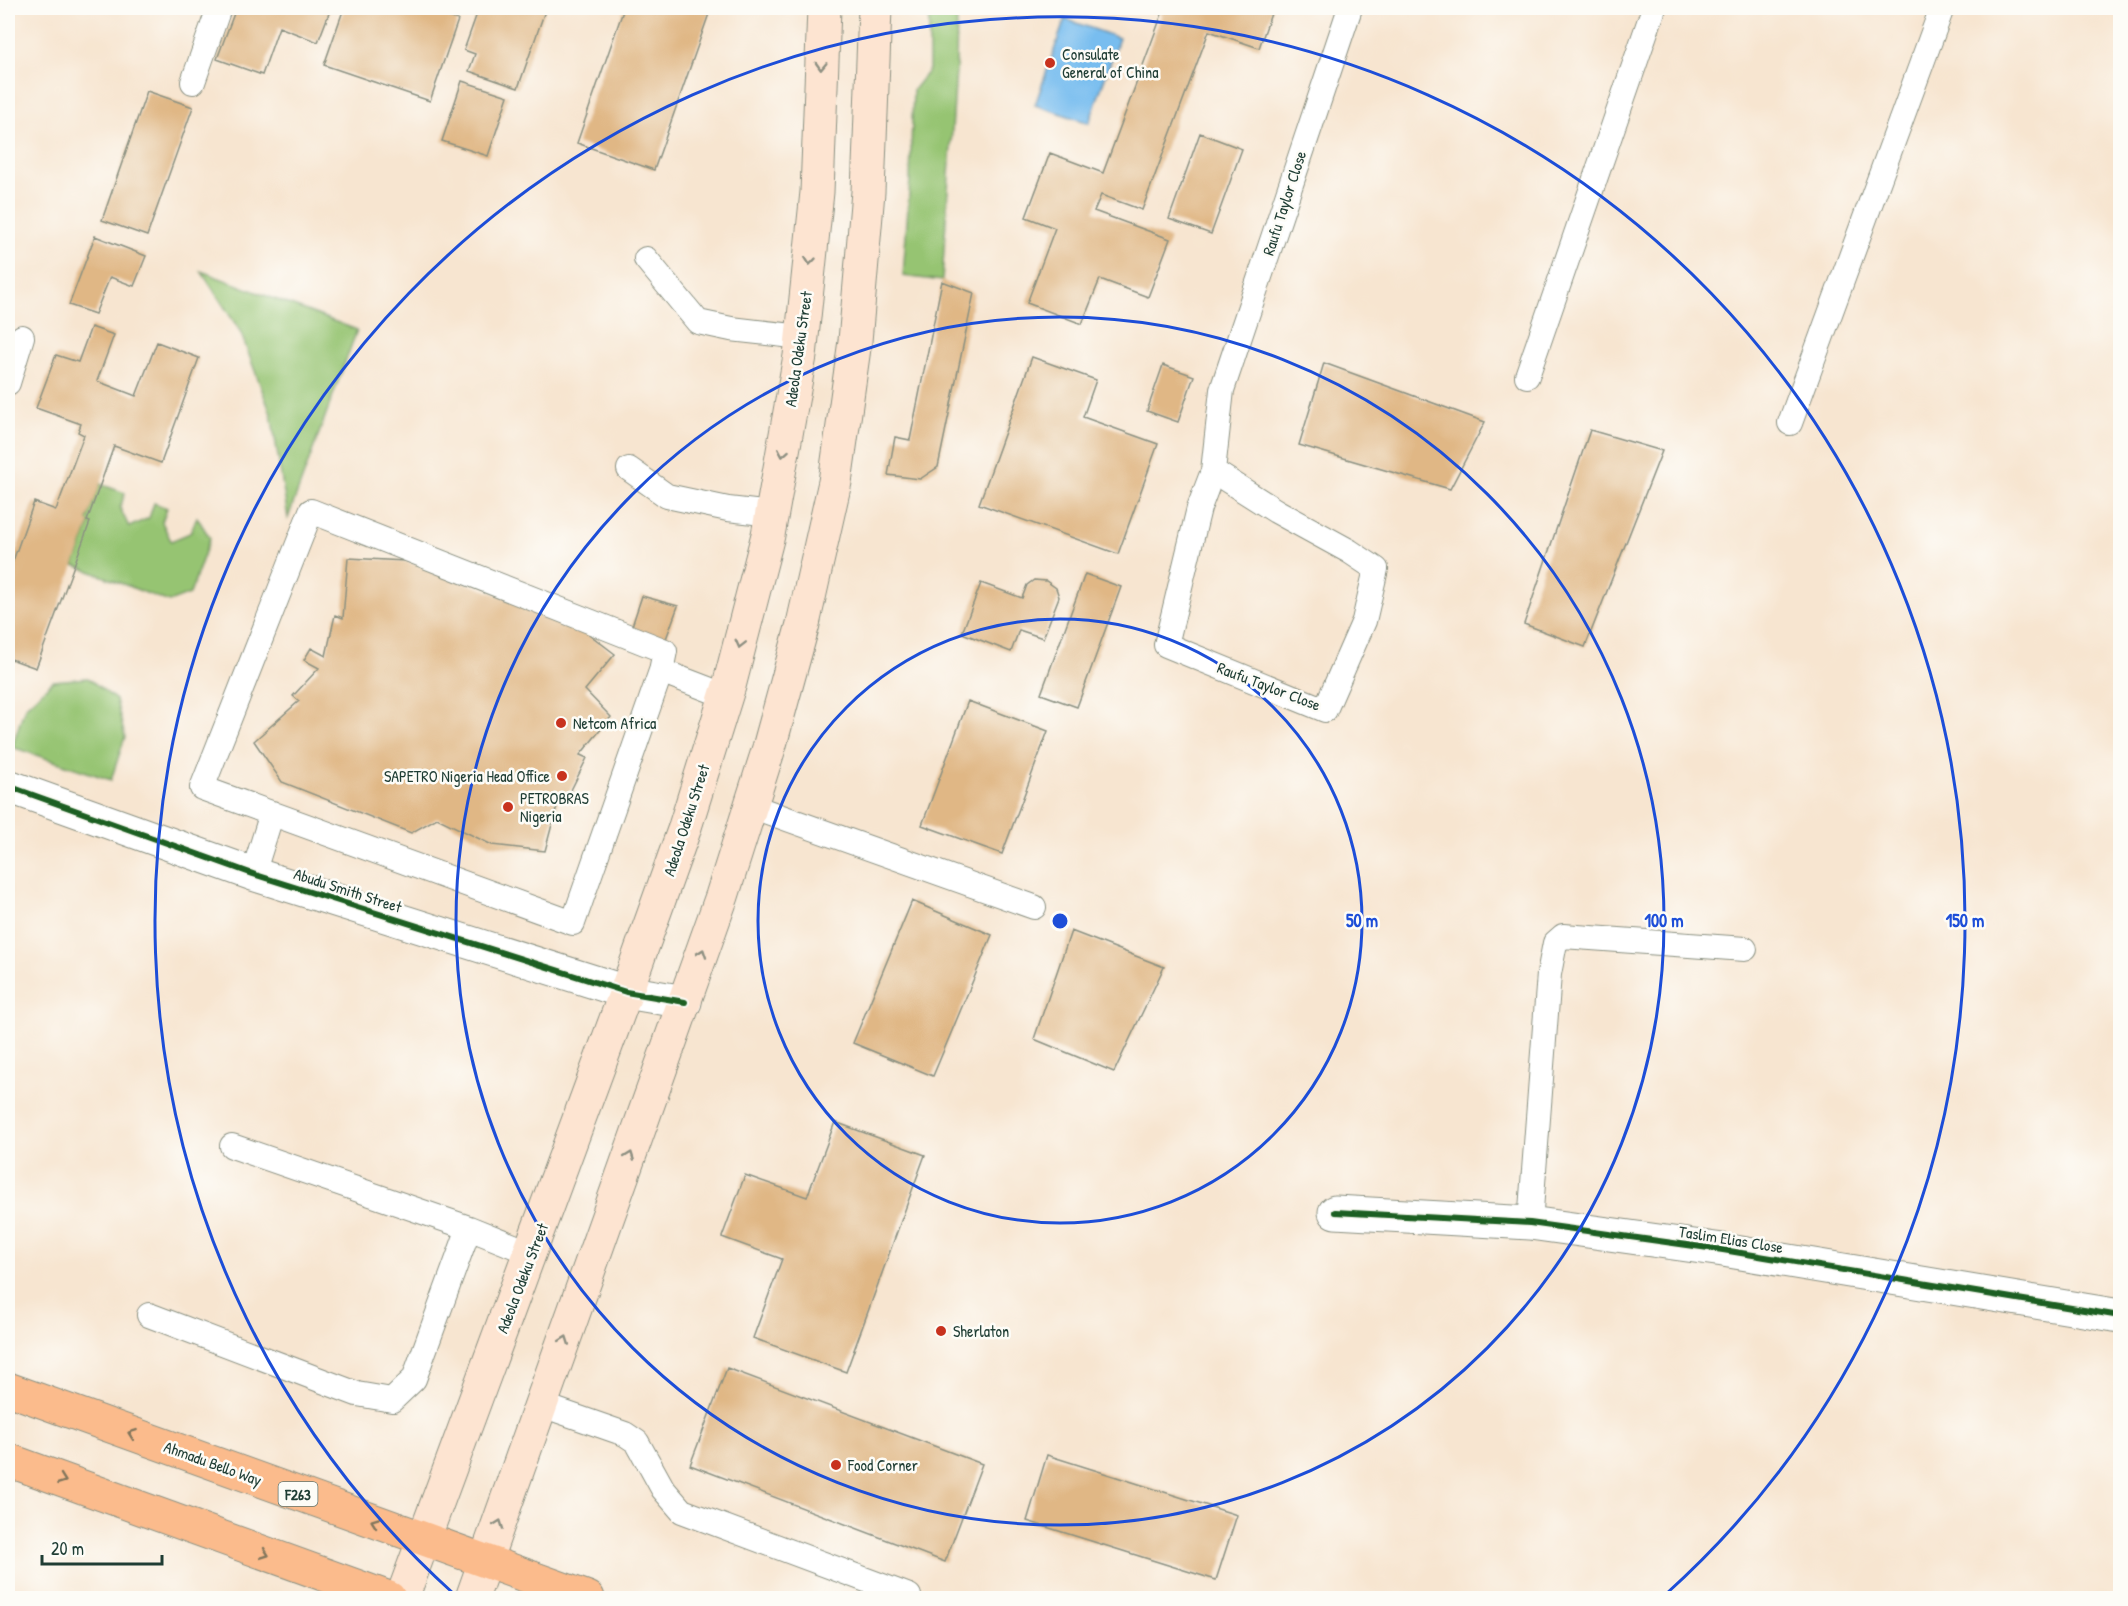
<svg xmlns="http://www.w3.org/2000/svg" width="2128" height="1606" font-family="'Patrick Hand',sans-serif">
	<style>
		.green { fill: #96c472; stroke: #5a8053; stroke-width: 1.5 }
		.water { fill: #78bdef; stroke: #4c7d92; stroke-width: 1.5 }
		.building { fill: #e0b785 }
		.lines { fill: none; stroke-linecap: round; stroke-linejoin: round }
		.lane-casing { stroke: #8b9182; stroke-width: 26 }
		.street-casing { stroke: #8b9182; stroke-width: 35 }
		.secondary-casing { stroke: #8b9182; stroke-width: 35 }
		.highway-casing { stroke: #8b9182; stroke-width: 35 }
		.lane { stroke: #fff; stroke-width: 24 }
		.street { stroke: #fff; stroke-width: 33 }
		.secondary { stroke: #fde4d1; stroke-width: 33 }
		.highway { stroke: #fbbb8c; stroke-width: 33 }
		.cycleway-casing { stroke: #fdfcf7; stroke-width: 10 }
		.cycleway { stroke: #1b5e20; stroke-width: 6 }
		.oneway { stroke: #8e9082 }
		.oneway2 { stroke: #82765c }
		.ring { fill: none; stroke: #1d4ed8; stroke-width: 3 }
		.poi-dot { fill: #c8321e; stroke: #fdfcf7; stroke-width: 2 }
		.labels { text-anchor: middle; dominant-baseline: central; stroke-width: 5; stroke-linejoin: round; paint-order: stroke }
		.shield { fill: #fdfcf7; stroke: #62766e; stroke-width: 1.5 }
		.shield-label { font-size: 15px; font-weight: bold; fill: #1f3d34 }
		.poi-label { font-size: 16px; fill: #1f3d34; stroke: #fdfcf7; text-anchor: start }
		.street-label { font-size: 16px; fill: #1f3d34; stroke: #fdfcf7 }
		.centre { fill: #1d4ed8; stroke: #fdfcf7; stroke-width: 3 }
		.ring-label { font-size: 18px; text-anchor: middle; font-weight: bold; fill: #1d4ed8; stroke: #fdfcf7; stroke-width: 5; stroke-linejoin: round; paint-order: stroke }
	</style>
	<rect width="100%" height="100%" fill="#fdfcf7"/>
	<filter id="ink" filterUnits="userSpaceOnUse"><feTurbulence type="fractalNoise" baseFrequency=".0167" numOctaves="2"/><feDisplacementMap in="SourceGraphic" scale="12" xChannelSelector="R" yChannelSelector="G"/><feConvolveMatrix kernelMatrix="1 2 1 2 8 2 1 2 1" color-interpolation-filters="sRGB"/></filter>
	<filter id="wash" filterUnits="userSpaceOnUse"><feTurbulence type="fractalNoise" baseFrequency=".008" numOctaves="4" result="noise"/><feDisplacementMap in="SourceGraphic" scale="24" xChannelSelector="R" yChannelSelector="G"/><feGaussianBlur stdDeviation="1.35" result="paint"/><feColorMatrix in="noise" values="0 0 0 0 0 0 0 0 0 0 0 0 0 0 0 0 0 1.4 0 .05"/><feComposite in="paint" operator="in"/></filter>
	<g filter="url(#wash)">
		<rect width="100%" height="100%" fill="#f7e5d0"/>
		<path class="green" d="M929,8H957L956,70L942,281L903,276L910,179L913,90L929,70Z
			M201,271L357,330L288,518L271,414L240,331Z
			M100,484L125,493L120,508L129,527L149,518L154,503L167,508L162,522L171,541L190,533L197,517L210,538L190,594L169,602L74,565L90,523L87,521Z
			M88,678L116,700L125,737L111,780L12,747L25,707L53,681Z"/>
		<path class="water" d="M1065,19L1119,38L1089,123L1035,105Z"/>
		<g id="blocks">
			<path class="building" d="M236,8H331L318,42L279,27L262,75L217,59Z
				M344,8H420L458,20L430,101L324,65Z
				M479,8H546L518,88L469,71L475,54L464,50Z
				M624,8H711L654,170L577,143Z
				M1146,8H1273L1259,48L1209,31L1142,210L1101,195L1094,211L1170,239L1148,297L1100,279L1082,324L1027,303L1055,228L1026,217L1050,153L1103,173L1162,14Z
				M462,81L508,96L488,156L442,141Z
				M147,91L193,107L147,236L102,220Z
				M1200,133L1242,149L1211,234L1169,219Z
				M95,236L146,256L134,286L110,277L95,314L69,305Z
				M942,281L974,293L938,467L920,479L888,475L895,437L910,440Z
				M91,327L114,335L97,381L136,396L157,342L199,358L161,463L114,446L87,521L90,522L36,668L8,658V575L34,502L56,510L84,435L78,432L81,424L36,408L56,355L78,362Z
				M1032,357L1096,380L1083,417L1158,444L1118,554L979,504Z
				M1324,363L1485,422L1450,489L1299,445Z
				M1163,365L1194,376L1178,422L1147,411Z
				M1590,430L1662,451L1585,647L1524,624Z
				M348,558L405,561L573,622L615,654L585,690L611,717L580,755L587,758L565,802L559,798L545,851L492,845L437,818L411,833L282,782L254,741L299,701L293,696L319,668L304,660L311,648L326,656L335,615L343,618Z
				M1085,574L1121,587L1077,707L1041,694Z
				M1034,580L1046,581L1056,588L1059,597L1043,638L1019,630L1011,652L962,633L981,583L1022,598L1027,585Z
				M642,596L678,606L663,647L629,635Z
				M968,701L1048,731L1002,854L922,825Z
				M912,901L992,935L933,1076L853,1043Z
				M1071,931L1164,967L1114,1072L1034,1039Z
				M835,1122L925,1155L846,1372L753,1338L782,1259L722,1237L745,1175L807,1197Z
				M727,1368L982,1464L945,1562L690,1465Z
				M1047,1455L1237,1515L1216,1580L1027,1521Z"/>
		</g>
	</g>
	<g filter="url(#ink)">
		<use href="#blocks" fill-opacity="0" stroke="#8b9182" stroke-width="1.5"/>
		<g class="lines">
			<defs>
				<path id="lane" d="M193,82L219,8
					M646,259L698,322L731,329L802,337
					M1527,376L1654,8
					M8,383L22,337
					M1790,423L1942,8
					M629,469L667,496L728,509L772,514
					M1213,471L1199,508L1166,645L1325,710L1364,621L1376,569L1349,551L1276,511L1213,471L1222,390L1350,8
					M661,671L665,651L311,511L202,788L573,923L661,671L726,696
					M751,806L1034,907
					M253,874L272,813
					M232,1146L469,1228
					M1530,1223L1549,974L1555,943L1563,936L1745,949
					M149,1315L357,1394L392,1400L414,1379L469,1228L531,1253
					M542,1405L625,1434L637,1442L663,1489L682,1511L909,1596"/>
				<path id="street" d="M8,786L253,874L626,992L685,1002
					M1335,1212L1530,1223L1723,1250L2120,1316"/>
				<path id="secondary" d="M402,1598L626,992L684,830L729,686L768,535L800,356L817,192L824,8
					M472,1598L722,896L769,748L803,624L835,482L855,341L868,192L875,8"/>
				<path id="highway" d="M8,1389L588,1598
					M8,1460L389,1598"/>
			</defs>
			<use href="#lane" class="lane-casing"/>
			<use href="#street" class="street-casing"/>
			<use href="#secondary" class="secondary-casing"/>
			<use href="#highway" class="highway-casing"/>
			<use href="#lane" class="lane"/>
			<use href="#street" class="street"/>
			<use href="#secondary" class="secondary"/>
			<use href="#highway" class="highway"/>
			<defs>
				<path id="cycleway" d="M8,786L253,874L626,992L685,1002
					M1335,1212L1530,1223L1723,1250L2120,1316"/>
			</defs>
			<use href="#cycleway" class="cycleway-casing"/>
			<use href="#cycleway" class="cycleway"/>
		</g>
		<defs><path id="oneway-chevron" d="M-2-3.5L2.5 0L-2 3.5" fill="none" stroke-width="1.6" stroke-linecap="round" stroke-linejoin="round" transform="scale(1.5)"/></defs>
		<g class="oneway">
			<use href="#oneway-chevron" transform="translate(821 66) rotate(92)"/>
			<use href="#oneway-chevron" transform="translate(810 261) rotate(96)"/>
			<use href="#oneway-chevron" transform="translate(783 453) rotate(100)"/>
			<use href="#oneway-chevron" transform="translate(740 644) rotate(104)"/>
			<use href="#oneway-chevron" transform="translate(702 953) rotate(-71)"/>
			<use href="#oneway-chevron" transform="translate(630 1156) rotate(-70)"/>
			<use href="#oneway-chevron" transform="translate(565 1340) rotate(-70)"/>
			<use href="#oneway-chevron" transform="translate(499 1524) rotate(-70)"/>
		</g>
		<g class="oneway2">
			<use href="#oneway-chevron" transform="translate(132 1434) rotate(-160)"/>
			<use href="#oneway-chevron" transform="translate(62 1480) rotate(20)"/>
			<use href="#oneway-chevron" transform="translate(375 1522) rotate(-160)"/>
			<use href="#oneway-chevron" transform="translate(265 1554) rotate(20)"/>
		</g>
	</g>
	<g class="ring">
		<circle cx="1060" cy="921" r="302"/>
		<circle cx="1060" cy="921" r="604"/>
		<path d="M454 1594A905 905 0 1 1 1666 1594"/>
	</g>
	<g class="poi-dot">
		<circle cx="1050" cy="63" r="6"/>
		<circle cx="561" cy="723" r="6"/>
		<circle cx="562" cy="776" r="6"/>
		<circle cx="508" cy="807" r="6"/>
		<circle cx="941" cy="1331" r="6"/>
		<circle cx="836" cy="1465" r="6"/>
	</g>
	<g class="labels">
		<rect class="shield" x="278.5" y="1482" width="39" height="24" rx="4.5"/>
		<g class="shield-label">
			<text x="298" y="1494">F263</text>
		</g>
		<g class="poi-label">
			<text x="1062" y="54">Consulate<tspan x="1062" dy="18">General of China</tspan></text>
			<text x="573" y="723">Netcom Africa</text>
			<text x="550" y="776" text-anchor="end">SAPETRO Nigeria Head Office</text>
			<text x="520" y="798">PETROBRAS<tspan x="520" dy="18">Nigeria</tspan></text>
			<text x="953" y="1331">Sherlaton</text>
			<text x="848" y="1465">Food Corner</text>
		</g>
		<g class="street-label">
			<text transform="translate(1284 203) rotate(-72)">Raufu Taylor Close</text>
			<text transform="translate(798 349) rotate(-82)">Adeola Odeku Street</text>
			<text transform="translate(1269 686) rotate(21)">Raufu Taylor Close</text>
			<text transform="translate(686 820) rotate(-72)">Adeola Odeku Street</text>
			<text transform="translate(348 890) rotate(18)">Abudu Smith Street</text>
			<text transform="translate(1731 1239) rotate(9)">Taslim Elias Close</text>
			<text transform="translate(522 1278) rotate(-69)">Adeola Odeku Street</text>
			<text transform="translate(213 1463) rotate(20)">Ahmadu Bello Way</text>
		</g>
	</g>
	<circle cx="1060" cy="921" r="9" class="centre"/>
	<g class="ring-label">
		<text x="1362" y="927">50 m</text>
		<text x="1664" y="927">100 m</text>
		<text x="1965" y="927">150 m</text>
	</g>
	<rect width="2128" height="1606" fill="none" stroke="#fdfcf7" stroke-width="30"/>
	<path d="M42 1555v9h120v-9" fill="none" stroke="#1f3d34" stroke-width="3"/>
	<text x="51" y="1555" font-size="18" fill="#1f3d34" stroke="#fdfcf7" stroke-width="4.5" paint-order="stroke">20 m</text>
</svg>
